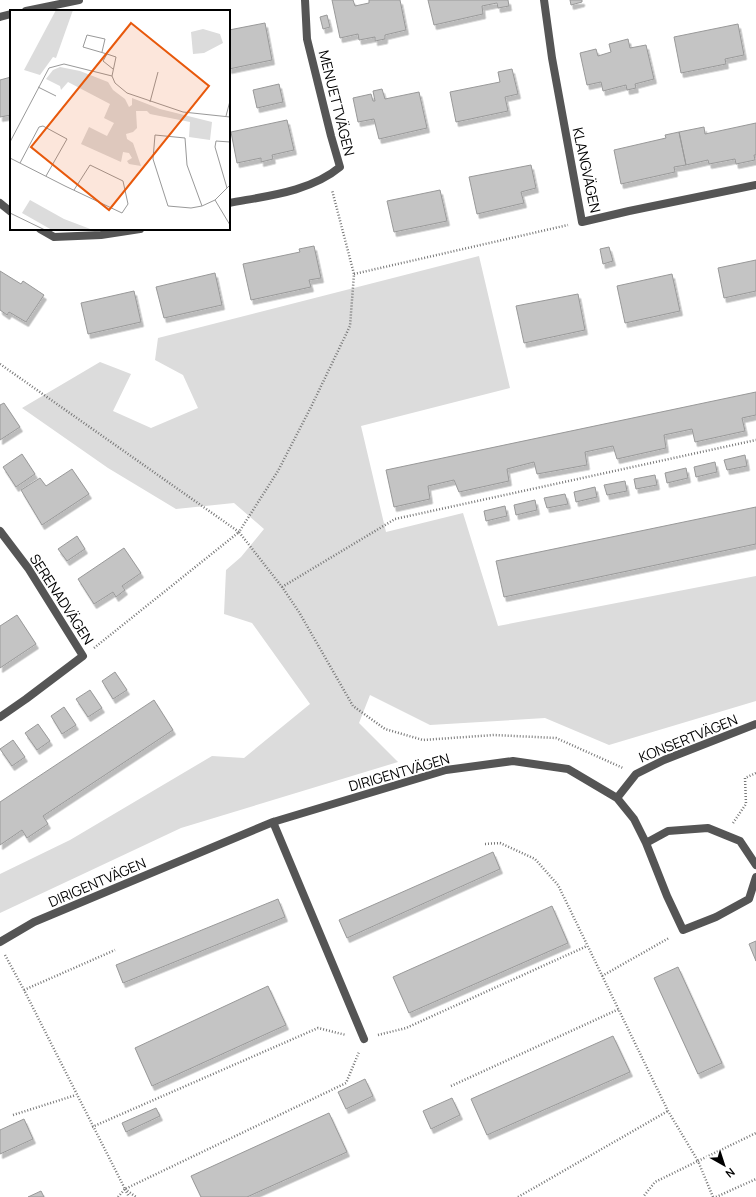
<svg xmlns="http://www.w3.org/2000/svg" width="756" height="1197" font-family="Manrope,sans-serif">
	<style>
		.green { fill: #dcdcdc }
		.building { fill: #c4c4c4; stroke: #999; filter: url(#shadow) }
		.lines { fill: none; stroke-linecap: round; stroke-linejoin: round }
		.path { stroke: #777; stroke-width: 2.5; stroke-dasharray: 1 2; stroke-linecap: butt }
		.street { stroke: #555; stroke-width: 8 }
		.labels { text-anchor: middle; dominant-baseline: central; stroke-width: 3.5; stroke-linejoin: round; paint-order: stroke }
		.street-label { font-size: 14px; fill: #000; stroke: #fff }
		.inset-road { fill: none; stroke: #999; stroke-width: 1 }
		.view { fill: #e8590c; fill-opacity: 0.15; stroke: #e8590c; stroke-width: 2 }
		.inset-edge { fill: none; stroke: #000; stroke-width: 2 }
	</style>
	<defs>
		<filter id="shadow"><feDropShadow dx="2.5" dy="4.5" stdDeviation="0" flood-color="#0004"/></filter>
	</defs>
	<rect width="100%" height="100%" fill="#fff"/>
	<path class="green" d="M479,256L510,388L361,426L386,532L463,513L498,626L756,576V701L609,745L545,718L430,725L370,695L359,723L398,762L181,828L0,913V874L70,840L212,756L244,758L310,704L252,623L224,614L226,570L241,557L264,529L234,503L176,509L108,468L22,408L100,362L131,374L113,411L151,428L198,408L183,375L155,360L158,338Z"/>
	<path class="building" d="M332,0H353L355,6L369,3V0H400L406,30L385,35V39L375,41V37L359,40L358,34L340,38Z
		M428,0H508L509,6L498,8L497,3L482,6L483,14L434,25Z
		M570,0H582V2L571,5Z
		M327,15L330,27L323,29L320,17Z
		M265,23L272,60L229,69V30Z
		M738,24L744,55L725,59L726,64L681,73L674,37Z
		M628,39L630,48L646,45L654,79L635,84L636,88L627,90L626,85L603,91L601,82L587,85L580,53L596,49L598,56L611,52L609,44Z
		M512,69L518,94L505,97L508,111L456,122L450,92L500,82L498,72Z
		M11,77V115L0,117V80Z
		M279,84L283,102L257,108L253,90Z
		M382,89L385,99L419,92L427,128L379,139L374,119L358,122L353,98L371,94L373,101H375L373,91Z
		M287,120L294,150L272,155L273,159L261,162V158L237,163L231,132Z
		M756,123V155H754L755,160L736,164L735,159L709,164L708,160L686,165L679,132L704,127L705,134Z
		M679,132L686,165L674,167L675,172L621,184L614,150L666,138L665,135Z
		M531,165L536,188L521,192L524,203L477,214L469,177Z
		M440,190L447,221L394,232L387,201Z
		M314,246L321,278L309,280L311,287L251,300L243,264L300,252L299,249Z
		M609,247L613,261L603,264L600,249Z
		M756,260V291L724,298L718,268Z
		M0,271L21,284L23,281L44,295L26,322L9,312L7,315L0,310Z
		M215,273L222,305L164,318L156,287Z
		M672,274L680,311L625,323L617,286Z
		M134,291L141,322L88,334L81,303Z
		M578,294L585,330L524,343L516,306Z
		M756,392V415L742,418L745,431L695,442L692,429L664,435L666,448L617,459L613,446L585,452L587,465L537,474L534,462L507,469L509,481L459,492L454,480L428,486L430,499L394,507L386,470Z
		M4,403L20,427L0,440V405Z
		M22,454L35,474L16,487L3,467Z
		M745,455L747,466L727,470L724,460Z
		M715,462L717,472L696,477L694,467Z
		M686,468L688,478L667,483L665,473Z
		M72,469L89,494L42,525L21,490L40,478L46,486Z
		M655,475L657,485L636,489L634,479Z
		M625,481L627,491L607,495L604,485Z
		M595,487L597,497L576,502L574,492Z
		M565,494L568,504L547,508L544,498Z
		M535,500L537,510L516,515L514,505Z
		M505,506L507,516L486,521L484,511Z
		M756,507V544L504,597L496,561Z
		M77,536L85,549L67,561L58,549Z
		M124,548L141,573L122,586L125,590L116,597L113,592L94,604L78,579Z
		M17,615L36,644L0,668V626Z
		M115,672L127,690L113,699L102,681Z
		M90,690L102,708L88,717L76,699Z
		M154,700L173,730L43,816L48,824L27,838L22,830L0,845V802Z
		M64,707L76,725L62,734L51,716Z
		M38,724L50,741L37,750L25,733Z
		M13,740L25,757L12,766L0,749Z
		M493,852L500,869L347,938L339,920Z
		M278,899L285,917L123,983L116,965Z
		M552,906L568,943L409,1013L393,977Z
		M756,941V961L749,944Z
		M678,967L722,1063L698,1074L654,978Z
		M268,986L286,1025L152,1086L135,1048Z
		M613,1036L630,1072L487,1135L471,1099Z
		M365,1079L373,1096L346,1109L338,1092Z
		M452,1098L460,1115L431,1129L423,1111Z
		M156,1108L160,1116L126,1132L122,1123Z
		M329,1113L347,1152L247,1197H201L191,1176Z
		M24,1119L33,1139L0,1154V1130Z
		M41,1191L44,1197H28Z"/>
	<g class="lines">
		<path class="path" d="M354,274L568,225
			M0,364L239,532L278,471L311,407L350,326L354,274L332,190
			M282,587L395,519L756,440
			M94,648L239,532L282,587L299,612L353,706L385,729L423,740L494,735L556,738L623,768
			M733,823L746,804L745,778L756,773
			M485,844L500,843L535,859L558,885L668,1111L698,1161L655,1182L643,1197
			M5,955L24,990L125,1189L346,1083L359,1052
			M602,976L669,938
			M24,990L115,950
			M378,1035L406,1028L587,946
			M451,1086L619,1009
			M13,1115L76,1095
			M92,1127L318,1028L346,1035
			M125,1189L136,1197
			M125,1189L129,1197
			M118,1197L125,1189
			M518,1197L668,1111
			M713,1197L698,1161L756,1133
			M716,1197L756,1179"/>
		<path class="street" d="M544,0L552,58L582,222L629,211L756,185
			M26,11L79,0
			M0,17L11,14
			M0,203L11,212
			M229,203C266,196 310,192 340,167L331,136L307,39L305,0
			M40,229L54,237L101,235L140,229
			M0,531L28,568L83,656L26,699L0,717
			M617,798L636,774L664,760L756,724
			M273,822L364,1039
			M646,843L668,831L708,828L740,841L756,865
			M0,942L34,922L273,822L446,770L513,761L568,769L617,798L634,819L646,843L667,896L683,930L716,917L749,899L756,877"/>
	</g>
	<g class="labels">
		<g class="street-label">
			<text transform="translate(337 103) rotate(76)">MENUETTVÄGEN</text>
			<text transform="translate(587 170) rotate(78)">KLANGVÄGEN</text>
			<text transform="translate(62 599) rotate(57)">SERENADVÄGEN</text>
			<text transform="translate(688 738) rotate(-22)">KONSERTVÄGEN</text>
			<text transform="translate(399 772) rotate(-16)">DIRIGENTVÄGEN</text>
			<text transform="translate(97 882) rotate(-23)">DIRIGENTVÄGEN</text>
		</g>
	</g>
	<g transform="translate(10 10)">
		<rect width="220" height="220" fill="#fff"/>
		<path d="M46,0H63L46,48L43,47L30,65L14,60ZM193,19L210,24L213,33L194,43L183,44L181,22ZM50,57L70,61L98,72L103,80L115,89L119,97L122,95V88L150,99L202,112L200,130L179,127L180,112L140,104L137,101H126L127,118L123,122L116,124L117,129L123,133L131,156L119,154L117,151L122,148L119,143L113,142L111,152L71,134L79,117L97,126L104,113L94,108L100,94L58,72L51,80L50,76L36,69L43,60ZM20,190L54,209L83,220H42L12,203Z" fill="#dcdcdc"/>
		<path class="inset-road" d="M92,42L95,29L77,25L73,37L97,44M103,59L93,51L97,44L106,47L102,66L105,73L117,83L173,102L220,107M28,77L46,86M140,92L148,62M216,106L220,91M0,132L39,58L54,54L102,66M0,148L55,176L112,203L118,194L113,171L80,155L64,180M10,153L29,117L33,116L57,129L36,166M217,178L205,137L206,131L220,132M205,190L220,215M192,196L177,155L175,128L145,125L143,149L158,196L181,198L192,196L205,190L220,175M0,203L35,220"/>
		<path class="view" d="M121,13L199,76L99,200L21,137Z"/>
		<rect width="220" height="220" class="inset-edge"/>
	</g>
	<g transform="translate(724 1165) rotate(141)" stroke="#ffffff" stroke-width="3" paint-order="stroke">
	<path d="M0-3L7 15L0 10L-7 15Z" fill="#000000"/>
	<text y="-6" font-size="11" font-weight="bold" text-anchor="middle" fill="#000000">N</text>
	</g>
</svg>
